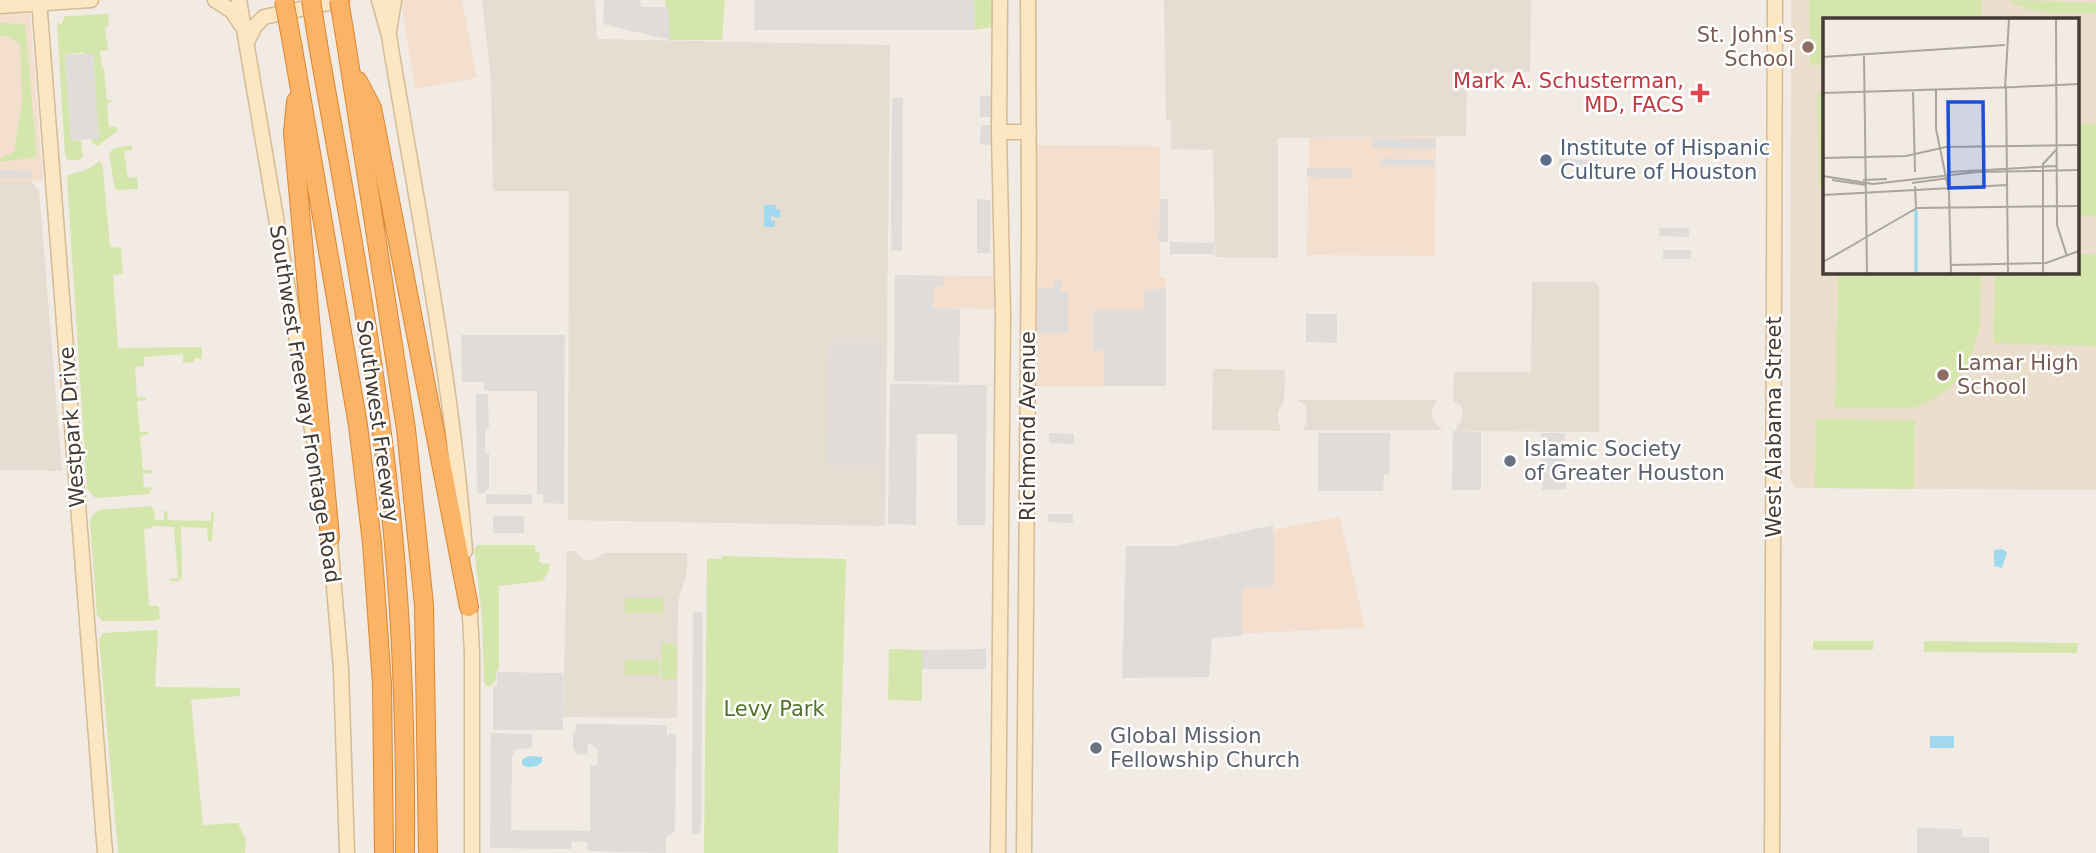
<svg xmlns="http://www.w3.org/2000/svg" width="2096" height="853" font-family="'DejaVu Sans',sans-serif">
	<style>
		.residential { fill: #e5dcd2 }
		.commercial { fill: #f4dfce }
		.education { fill: #ebdecd; fill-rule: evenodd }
		.green { fill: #d4e6ac }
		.parking { fill: #dfdcd9 }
		.water { fill: #a0d9ee }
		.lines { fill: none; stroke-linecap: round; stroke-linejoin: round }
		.secondary-casing { stroke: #d4bb96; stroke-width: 17 }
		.highway-casing { stroke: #da8635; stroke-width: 20 }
		.secondary { stroke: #fde6c2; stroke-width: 14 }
		.highway { stroke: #fbb365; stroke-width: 18 }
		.highway-bridge-casing { stroke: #da8635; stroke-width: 20; stroke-linecap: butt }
		.highway-bridge { stroke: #fbb365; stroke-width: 18 }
		.education-dot { fill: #8d6e63; stroke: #fff; stroke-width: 2.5 }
		.health-dot { fill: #e0444e; stroke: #fff; stroke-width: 2.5 }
		.service-dot { fill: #5c6f8a; stroke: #fff; stroke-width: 2.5 }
		.worship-dot { fill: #6b7280; stroke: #fff; stroke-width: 2.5 }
		.labels { text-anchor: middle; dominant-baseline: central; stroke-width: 5; stroke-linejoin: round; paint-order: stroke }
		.education-label { font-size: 21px; fill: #785e54; stroke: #fff; text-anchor: end }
		.health-label { font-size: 21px; fill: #be3a42; stroke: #fff; text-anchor: end }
		.service-label { font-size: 21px; fill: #4e5e75; stroke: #fff; text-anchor: start }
		.street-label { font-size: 21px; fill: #433b34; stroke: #fff }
		.worship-label { font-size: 21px; fill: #5b616d; stroke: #fff; text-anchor: start }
		.park-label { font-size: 21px; fill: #507329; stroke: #fff }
		.inset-river { fill: none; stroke: #a0d9ee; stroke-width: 3.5 }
		.inset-road { fill: none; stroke: #aba59e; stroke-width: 2 }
		.view { fill: #1d4ed8; fill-opacity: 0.15; stroke: #1d4ed8; stroke-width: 3.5 }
		.inset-edge { fill: none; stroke: #433b34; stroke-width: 3.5 }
	</style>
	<rect width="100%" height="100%" fill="#f1ebe4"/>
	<path class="residential" d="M482,0H595L597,39L890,45L885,526L568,520L569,191H493L491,80Z
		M1164,0H1531L1530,72L1467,73L1466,136L1278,138V258L1215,257L1213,150L1171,149V120H1166Z
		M0,181H31L39,190L62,471L0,470Z
		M1532,282H1594L1599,286V432L1457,431L1456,427L1461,422L1463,413L1461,405L1453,402L1454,372H1531Z
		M1213,369L1285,370L1284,401L1278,412V420L1281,431L1212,430Z
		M1297,400H1437L1431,412L1433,421L1443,430H1303L1307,421L1306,406Z
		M567,551H575L580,557L586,560L596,559L604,553H687V572L678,602L677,718L563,717Z"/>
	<path class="commercial" d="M0,0H29L43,181H0Z
		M403,0H462L477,78L415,89L401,4Z
		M1436,137L1435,256L1307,255L1309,138Z
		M1037,145L1160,146V277L1166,278V386H1036Z
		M895,275L996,276L995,309L895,308Z
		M1340,517L1365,628L1232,634V537Z"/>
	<path class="education" d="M1791,0H2096V490L1795,488L1790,480ZM1825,19H2077V271H1825Z"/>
	<path class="green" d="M665,0H725L722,40H670L668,7L665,6Z
		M974,0H992V27L975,30Z
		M1809,0H1982V19H1825V65H1810Z
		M2009,0L2096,3V13C2067,12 2033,18 2009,0Z
		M108,14L109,26L105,27L108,50L100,51L102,68L104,69L107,100L115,101L107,103L109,127H117V131L98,146L91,142L92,139H99L93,54H84L82,52L65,55L71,140L81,141L83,157L78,160H68L65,156L57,23L62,24L65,16H69Z
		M0,23L25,24L37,157L0,162V158L14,152L22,102L20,44L6,36H0Z
		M1825,88V187H1819L1817,95Z
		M2077,123L2096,124V216H2077Z
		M131,145L133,150L124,151L128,178L137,177L138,189L116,190L115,189L109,153L114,148Z
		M100,161L103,168L110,247L121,248L123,274L113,275L118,348L202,347V359L194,358V362L183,363V354L144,357V366L135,367L137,397L146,398V400L137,401L140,432H149V434L140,436L143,470H152V473L143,474L144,488L153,487L149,494L99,498L94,497L87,488L67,179L68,175L86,170Z
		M2077,254L2096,255V346L1993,343L1995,271H2077Z
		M1838,271H1981L1980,328L1968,364L1950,388L1927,403L1911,408H1835Z
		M1816,419L1915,420L1914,489L1815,488Z
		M150,506L154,510L155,520H164V511H167L168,520L211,521V512H214L212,541H208L207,528L181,527L182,577L179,581H170L169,579L178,578L174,527L153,526L151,528L144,529L149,606H158L159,608L160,619L150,621H102L97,615L90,521L93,515L99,510Z
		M477,545H535V551L540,553L539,561L543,564L549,563C550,571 546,575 543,581L499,586V668L496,674V680L490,686H486L484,680L482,617L474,549Z
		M722,556L846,559L838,853H704L707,559H722Z
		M625,598H663V613H625Z
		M158,630L155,687L240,688V696L191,700L203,825L238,823L244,836L246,837L245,853H118L99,639L103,633Z
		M1813,641H1874L1873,650H1813Z
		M1924,641L2078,643L2077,653L1924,652Z
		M661,643H674V646H677V679H661Z
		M889,649L922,650V701L888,700Z
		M625,660H659V675H625Z"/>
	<path class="parking" d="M604,0H640L641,7H668L670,40L603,24Z
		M755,0H974L975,30H754Z
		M93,53L99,139L71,140L65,55Z
		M980,96H991V117H980Z
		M892,98H903L902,251H891Z
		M981,125H991V145L980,144Z
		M1372,138L1435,139V149L1372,148Z
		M1559,140L1597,141V149L1559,148Z
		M1381,159L1434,160V167H1380Z
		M1559,159L1598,160V168H1559Z
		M1307,168H1352V178L1307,177Z
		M0,170L31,171V178H0Z
		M977,199L991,200L990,253H977Z
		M1160,199H1168V242H1159Z
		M1659,228H1689V237L1659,236Z
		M1170,242L1214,243V254H1170Z
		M1663,250H1691V259H1663Z
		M895,275L943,276V286H933V308L960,309L959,382L894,381Z
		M1054,281H1061V292H1068V333H1037V288H1053Z
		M1145,289H1166V386H1104V351H1093V311H1144Z
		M1306,314H1337V343L1306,342Z
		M461,335H565L564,504L543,503V494H537V391H484V382H462Z
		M830,343H881L880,465H829Z
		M890,384L987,385L985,525H957V434H917L916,525L888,524Z
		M476,394H488L489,427L485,430V454L489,452V488L484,493H477Z
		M1453,431L1481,432V490H1452Z
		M1049,433L1074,434V444L1049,443Z
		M1318,433H1390L1389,475H1384L1383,491H1318Z
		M1541,433H1565L1566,489L1542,490Z
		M486,494L532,495V504H486Z
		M1048,514H1073V523L1048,522Z
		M493,516H524V533H493Z
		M1273,525V587L1242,588V636L1212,638L1209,677L1122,678L1126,546H1175Z
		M693,612H703L701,829L699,834H692Z
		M986,649V669H922V650Z
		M497,672L563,673V730H493V687L497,685Z
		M575,724L667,725V736L671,733L676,736L675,831L666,837V853L588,851L587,842L572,841L571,849L490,848L491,733L532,734V748L516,749L512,756L511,830L590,831V765H597L598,750L588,742L587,755L577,754L573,748V733L577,732Z
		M1917,828L1962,829V837H1989V853H1917Z"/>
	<path class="water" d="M764,205H776V209L780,210V218L771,216V221H775V227H764Z
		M2002,549L2007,552L2002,568L1994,566V550Z
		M1930,736H1954V748H1930Z
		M528,756L542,757V762C536,768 527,769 522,764V760Z"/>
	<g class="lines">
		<defs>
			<path id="secondary" d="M39,0L105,853
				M215,0L232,11L241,25
				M239,0L315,447
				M379,0L389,36C417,207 452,378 465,551
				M0,6L91,0
				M389,32L394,0
				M247,42L255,26L264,17L342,0
				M999,132H1029
				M329,529L341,669L347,853
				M469,599L472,652V853
				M998,853L1003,316L999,132L1000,0
				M1024,853L1029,225L1028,0
				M1772,853L1775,0"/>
			<path id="highway" d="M345,36L406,429L424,605L428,853
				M318,44C344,193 373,343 389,494C402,613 406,733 405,853
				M293,49L358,425L372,543L382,684L384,853
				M358,81L372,108L469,607
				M296,101L293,133L330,538"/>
		</defs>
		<use href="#secondary" class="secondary-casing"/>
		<use href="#highway" class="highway-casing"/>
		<use href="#secondary" class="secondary"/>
		<use href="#highway" class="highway"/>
		<defs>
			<path id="highway-bridge" d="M284,0L293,49
				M311,0L318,44
				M339,0L345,36"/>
		</defs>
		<use href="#highway-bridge" class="highway-bridge-casing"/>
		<use href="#highway-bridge" class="highway-bridge"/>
	</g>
	<g class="education-dot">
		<circle cx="1808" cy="47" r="7"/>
		<circle cx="1943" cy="375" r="7"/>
	</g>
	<path class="health-dot" d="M1696.5 82.5h7v7h7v7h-7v7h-7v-7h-7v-7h7z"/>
	<circle class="service-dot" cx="1546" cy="160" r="7"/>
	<g class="worship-dot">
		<circle cx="1510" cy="461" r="7"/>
		<circle cx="1096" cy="748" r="7"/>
	</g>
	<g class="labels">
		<g class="education-label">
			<text x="1794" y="35">St. John's<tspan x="1794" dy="24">School</tspan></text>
			<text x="1957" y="363" text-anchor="start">Lamar High<tspan x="1957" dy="24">School</tspan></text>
		</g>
		<g class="health-label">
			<text x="1684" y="81">Mark A. Schusterman,<tspan x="1684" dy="24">MD, FACS</tspan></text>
		</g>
		<g class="service-label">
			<text x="1560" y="148">Institute of Hispanic<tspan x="1560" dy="24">Culture of Houston</tspan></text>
		</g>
		<g class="street-label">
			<text transform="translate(305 404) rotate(81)">Southwest Freeway Frontage Road</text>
			<text transform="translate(378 421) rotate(82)">Southwest Freeway</text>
			<text transform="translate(1028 426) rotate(-90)">Richmond Avenue</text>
			<text transform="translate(72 427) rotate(-94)">Westpark Drive</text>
			<text transform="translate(1774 427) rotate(-90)">West Alabama Street</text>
		</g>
		<g class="worship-label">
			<text x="1524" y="449">Islamic Society<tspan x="1524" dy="24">of Greater Houston</tspan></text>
			<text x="1110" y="736">Global Mission<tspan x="1110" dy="24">Fellowship Church</tspan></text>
		</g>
		<g class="park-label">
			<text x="774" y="709">Levy Park</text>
		</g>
	</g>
	<g transform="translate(1823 18)">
		<rect width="256" height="256" fill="#f1ebe4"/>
		<path class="inset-river" d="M93,192V255"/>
		<path class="inset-road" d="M233,1L234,207L244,238M41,38L44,255M0,39L182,27M183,68L185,255M192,69L256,66M113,71V111L126,174L128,255M182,71L186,1M90,74L92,154M0,75L194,69M0,140L83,138L123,129L256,127M127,154L233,148M0,158L50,166L154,154L256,152M9,162L43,167M40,162L64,161M89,165L126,160M92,168L93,191M0,177L184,167M33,225L94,190L256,188M0,244L37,223M128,247L223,245L256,233M220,255V146L233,132"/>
		<path class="view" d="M125,84H160L161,169L126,170Z"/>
		<rect width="256" height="256" class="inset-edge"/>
	</g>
</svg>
